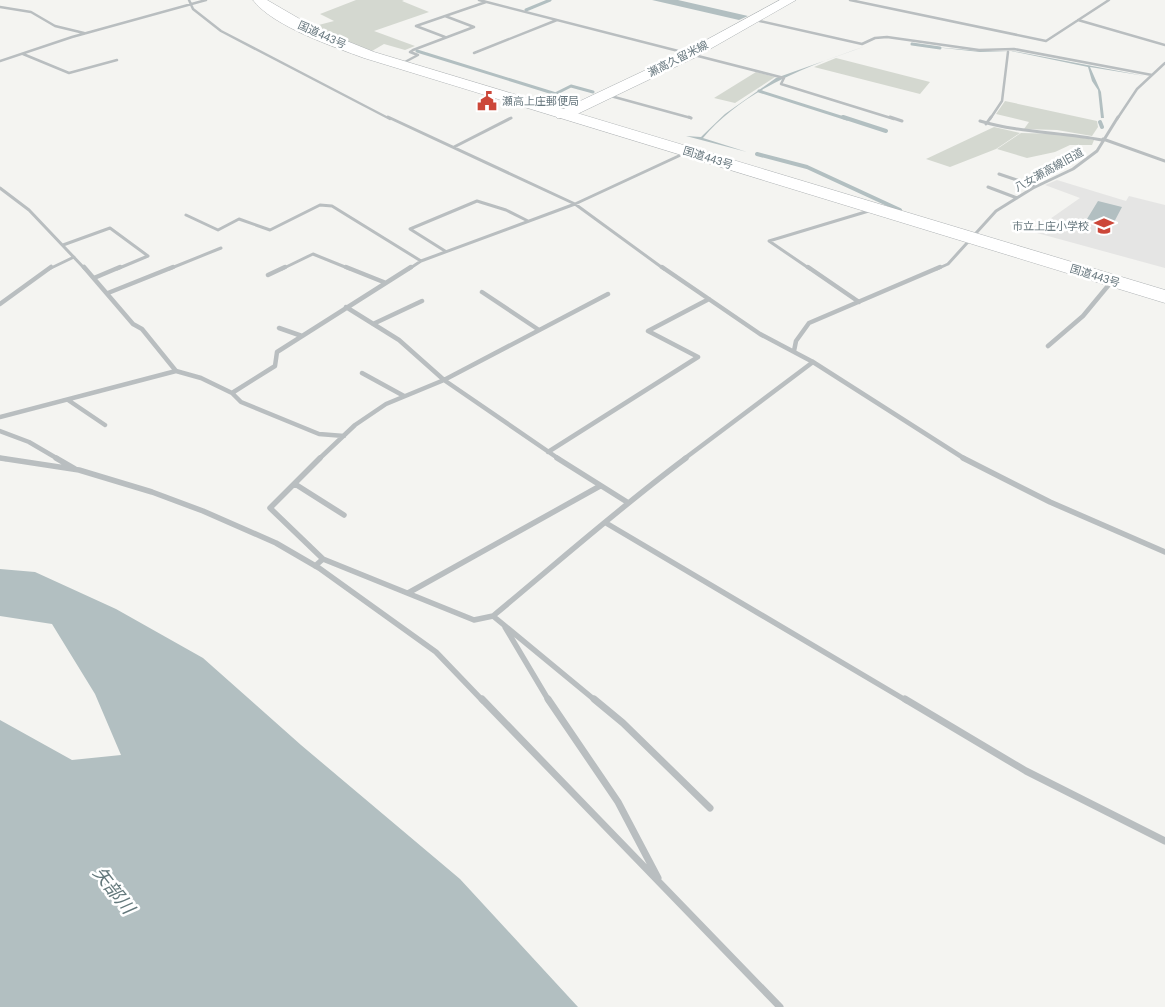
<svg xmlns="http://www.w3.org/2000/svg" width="1165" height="1007" font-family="Roboto,'Noto Sans JP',sans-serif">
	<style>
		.built { fill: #e5e5e4 }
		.green { fill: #d4d8d0 }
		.water { fill: #b2bfc1 }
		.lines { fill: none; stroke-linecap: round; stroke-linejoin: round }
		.stream-far1 { stroke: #b2bfc1; stroke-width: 3 }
		.stream { stroke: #b2bfc1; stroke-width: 4 }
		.primary-casing { stroke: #adb2b4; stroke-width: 1 }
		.trunk-casing { stroke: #afb3b5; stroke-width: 1 }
		.minor-far4 { stroke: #b9bec0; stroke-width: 2.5 }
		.minor-far3 { stroke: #b9bec0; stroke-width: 3 }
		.minor-far2 { stroke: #b9bec0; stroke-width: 4.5 }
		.minor-far1 { stroke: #b9bec0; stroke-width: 5.5 }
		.minor { stroke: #b9bec0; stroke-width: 7 }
		.primary { fill: #fff; fill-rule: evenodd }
		.trunk { fill: #fff; fill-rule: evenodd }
		.labels { text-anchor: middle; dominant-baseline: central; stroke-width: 5; stroke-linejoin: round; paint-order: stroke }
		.far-street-label { font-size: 11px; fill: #67777e; stroke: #fff }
		.far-poi-label { font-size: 11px; fill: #67777e; stroke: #fff; text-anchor: start }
		.near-water-label { font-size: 18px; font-style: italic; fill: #63787b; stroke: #fff }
	</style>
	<rect width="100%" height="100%" fill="#f4f4f1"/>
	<path class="built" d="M1057,180L1126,201L1129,196L1165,205V268L1037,233L1050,219L1080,198L1045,185Z"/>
	<path class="green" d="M356,0H404L402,1L429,12L374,31L415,46L405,50L384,44L372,51L311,27L334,21L320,14Z
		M836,58L930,82L920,94L814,67Z
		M756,72L775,77L735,103L714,98Z
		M1005,101L1097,121L1098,127L1092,136L1057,130L1024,129L1029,122L996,114Z
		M994,127L1020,133L996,149L950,167L926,159Z
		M1021,133L1062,134L1094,140L1092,145H1070L1055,152L1027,158L997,149Z"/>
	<path class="water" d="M652,0H678L748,16L739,20Z
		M866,46C808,66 744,89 703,138L747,152L686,136L701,137L725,114L776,78Z
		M934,47L981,51H1013L1145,76L1090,67L1101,92L1104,118H1101L1098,90L1092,81L1088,67L1011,51L980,52Z
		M1098,201L1122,207L1112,226L1087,219Z
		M0,569L35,572L116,609L203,658L301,745L460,879L578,1007H0V720L72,760L121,755L95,694L52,624L0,616Z"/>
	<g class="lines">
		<path class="stream-far1" d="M526,10L550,0
			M912,44L940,48
			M417,51L556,94
			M759,91L847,119
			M539,102L571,86L593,92"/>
		<path class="stream" d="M843,117L886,131
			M1100,122L1102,127
			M757,154L807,167L900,210"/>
		<defs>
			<path id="primary" d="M780,0H796L696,57L569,118H557L555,115L557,112L686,51Z"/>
			<path id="trunk" d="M253,0H267L317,29L374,52L1165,290V303L364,58C334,47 272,26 253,0Z"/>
		</defs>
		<use href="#primary" class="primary-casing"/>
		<use href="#trunk" class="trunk-casing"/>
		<path class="minor-far4" d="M189,0L193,9L221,31L390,119
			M479,0L784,78L781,84L894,119
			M850,0L1046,41L1109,0
			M0,7L31,12L55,26L84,33
			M755,20L862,44L875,38L887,37L979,50L1014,49L1152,75
			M1078,20L1165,45
			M445,37L416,26L486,2
			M474,53L557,20
			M23,54L69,73L117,60
			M0,61L72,37L206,0
			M403,63L418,55L410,52L413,50L474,27L445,16
			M607,95L691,118
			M990,119L1002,101L1008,52
			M1117,119L1137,89L1165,63"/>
		<path class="minor-far3" d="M388,117L575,204L664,269
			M689,117L691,118
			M890,117L902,121
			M980,121C1020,133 1061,132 1102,140
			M986,124L991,117
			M1103,139L1165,161
			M454,147L511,118
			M999,174L1035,186
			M988,187L1017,198
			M0,188L29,210L85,269
			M186,215L218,230L239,219L270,230L320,205L332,206L421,261
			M63,245L110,228L148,256L117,269
			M445,251L410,229L477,201L506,210L528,221
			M49,269L74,257
			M169,269L221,248
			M282,269L313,254L350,269
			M409,269L421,261L575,204L685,153
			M810,269L769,241L872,210
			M937,269L948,264L996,211L1033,188L1073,169L1097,151L1118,117"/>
		<path class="minor-far2" d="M84,267L133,324L142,329L176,371L201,378L232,393L275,366L277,352L411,267
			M346,267L386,283
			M662,267L760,334L813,362L965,459
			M808,267L859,302
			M268,275L285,267
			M94,278L120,267
			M482,292L539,330
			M108,293L173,267
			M0,304L51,267
			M346,307L399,340L444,380L559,459
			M373,324L422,301
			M279,328L302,336
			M1048,346L1083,316L1112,281
			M794,351L796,341L809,323L940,267
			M698,357L648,331L709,299
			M362,373L404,396
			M232,393L241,402L319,434L344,436
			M68,400L105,425
			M0,417L176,371
			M0,431L29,442L58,459
			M548,452L698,357
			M0,458L6,459
			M319,459L355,425L386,404L444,380L608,294
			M684,459L813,362"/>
		<path class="minor-far1" d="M0,458L79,470L152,492L203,511L276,543L319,568L436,652L483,701
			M56,458L75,469
			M557,458L627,502
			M963,458L1050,502L1165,552
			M295,484L344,515
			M606,523L907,701
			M323,559L474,620L493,616C557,563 619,508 686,458
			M315,566L323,559L270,508L320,458
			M408,593L600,486
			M493,616L596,701
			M505,627L549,701"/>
		<path class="minor" d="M482,699L780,1007
			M548,699L618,802L658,878
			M594,699L623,723L710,808
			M905,699L1026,771L1165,841"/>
		<use href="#primary" class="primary"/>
		<use href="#trunk" class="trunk"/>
	</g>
	<defs>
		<symbol id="civic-bare" viewBox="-9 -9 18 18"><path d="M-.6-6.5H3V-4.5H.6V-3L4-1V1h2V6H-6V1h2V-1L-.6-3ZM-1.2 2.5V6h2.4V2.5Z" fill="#cc4739" stroke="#fff" stroke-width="2.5" paint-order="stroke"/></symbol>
		<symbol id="school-bare" viewBox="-9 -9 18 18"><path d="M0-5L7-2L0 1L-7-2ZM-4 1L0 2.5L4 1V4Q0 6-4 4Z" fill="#cc4739" stroke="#fff" stroke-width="2.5" paint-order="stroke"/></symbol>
	</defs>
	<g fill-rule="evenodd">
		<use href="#civic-bare" x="473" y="87" width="28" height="28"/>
		<use href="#school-bare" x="1090" y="212" width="28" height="28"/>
	</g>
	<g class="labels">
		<g class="far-street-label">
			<text transform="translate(322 35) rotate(24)">国道443号</text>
			<text transform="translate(678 59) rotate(-27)">瀬高久留米線</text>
			<text transform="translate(708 158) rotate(17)">国道443号</text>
			<text transform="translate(1049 170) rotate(-29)">八女瀬高線旧道</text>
			<text transform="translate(1095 276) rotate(17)">国道443号</text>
		</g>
		<g class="far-poi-label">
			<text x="502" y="101">瀬高上庄郵便局</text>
			<text x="1089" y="226" text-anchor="end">市立上庄小学校</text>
		</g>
		<g class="near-water-label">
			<text transform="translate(114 890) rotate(52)">矢部川</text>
		</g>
	</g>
</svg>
